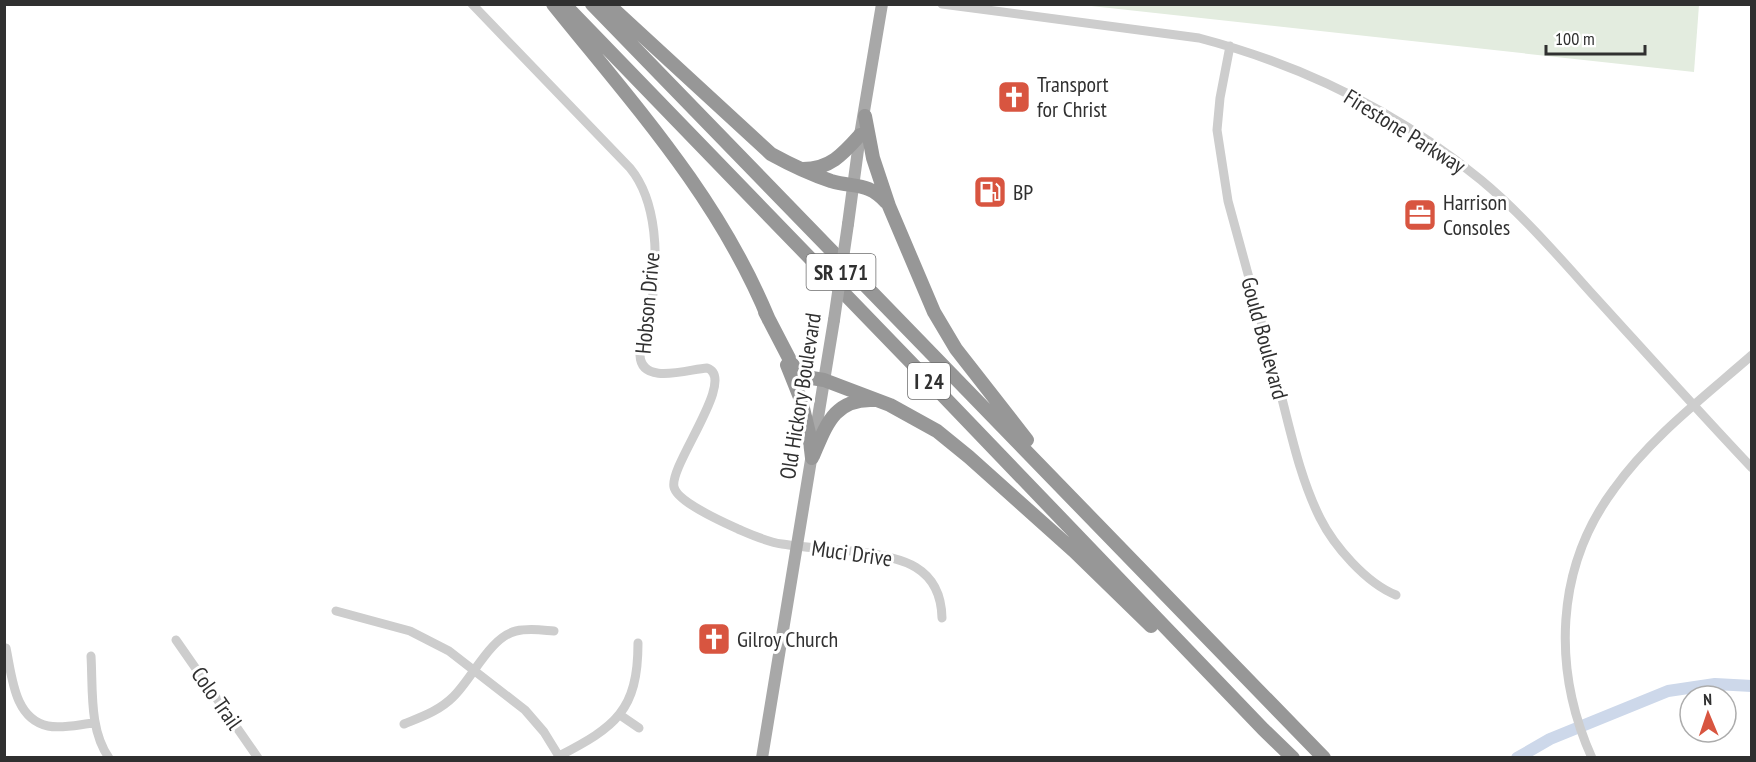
<svg xmlns="http://www.w3.org/2000/svg" width="1756" height="762" font-family="'PT Sans Narrow',sans-serif">
	<style>
		.green { fill: #e3ecdf }
		.lines { fill: none; stroke-linecap: round; stroke-linejoin: round }
		.river { stroke: #cdd8ea; stroke-width: 12 }
		.minor { stroke: #cdcdcd; stroke-width: 9 }
		.major { stroke: #a8a8a8; stroke-width: 12 }
		.highway { stroke: #979797; stroke-width: 14 }
		.major-bridge { stroke: #a8a8a8; stroke-width: 12 }
		.labels { text-anchor: middle; dominant-baseline: central; stroke-width: 6; stroke-linejoin: round; paint-order: stroke }
		.shield { fill: #fff; stroke: #6e6e6e; stroke-width: 1.5 }
		.shield-label { font-size: 21px; font-weight: bold; fill: #303030 }
		.poi-label { font-size: 22px; fill: #303030; stroke: #fff; text-anchor: start }
		.street-label { font-size: 22px; fill: #303030; stroke: #fff }
	</style>
	<rect width="100%" height="100%" fill="#fff"/>
	<path class="green" d="M1082,5L1699,4V5L1694,72Z"/>
	<g class="lines">
		<path class="river" d="M1517,758L1550,739L1668,691L1715,684L1752,686"/>
		<path class="minor" d="M472,4L630,168C658,202 658,259 652,301C649,319 643,337 640,355C641,386 689,369 707,368C738,378 669,465 674,487C677,502 725,523 738,529C752,535 767,542 782,544C807,548 833,549 859,552C901,557 941,566 942,618
			M942,4L1199,38C1302,65 1398,112 1481,180C1523,215 1559,257 1595,297C1647,354 1699,412 1752,468
			M1230,46L1220,98L1217,130L1228,201C1245,264 1263,327 1280,391C1291,433 1300,478 1320,518C1334,546 1366,583 1396,595
			M336,611L410,631L449,651L525,710L544,732L560,758
			M176,640L258,758
			M6,648C12,676 14,719 48,726C63,729 81,724 95,723
			M91,656C93,689 89,730 109,758
			M620,715L639,728
			M404,724C421,717 439,711 453,697C472,679 490,637 516,631C529,628 541,630 554,631
			M559,756C615,727 638,711 638,643
			M1592,758C1552,669 1555,568 1614,489C1651,437 1704,397 1752,355"/>
		<path class="major" d="M848,224L860,135L882,4
			M762,758L834,320"/>
		<path class="highway" d="M553,4C635,106 719,198 769,320
			M564,4L926,378L1263,729L1293,758
			M592,4L1324,758
			M608,4L771,154C791,165 810,174 831,181C855,188 868,182 886,202
			M865,116L873,158L889,206L934,312L956,349L1027,440
			M803,169C830,169 843,154 860,135
			M765,312L792,364L799,373L806,377L824,380L890,405L937,431L969,457L1074,551L1151,626
			M787,365L801,400L809,433L812,458
			M813,456C826,426 834,398 874,400"/>
		<path class="major-bridge" d="M834,320L848,224"/>
	</g>
	<defs>
		<symbol id="church-square" viewBox="-11 -11 22 22"><rect x="-9" y="-9" width="18" height="18" rx="4" fill="#d85540" stroke="#fff"/><path d="M-1.2-6h2.4v3.5h3.3v2.4h-3.3V6h-2.4V-.1h-3.3v-2.4h3.3Z" fill="#fff"/></symbol>
		<symbol id="fuel-square" viewBox="-11 -11 22 22"><rect x="-9" y="-9" width="18" height="18" rx="4" fill="#d85540" stroke="#fff"/><path d="M-5.5-6h7V0h2V4h1.3V-2.5L3-4.5l.8-.8L6-3V5H2.5V1h-1V6h-7ZM-4.2-4.7v3.2H.2V-4.7Z" fill="#fff"/></symbol>
		<symbol id="office-square" viewBox="-11 -11 22 22"><rect x="-9" y="-9" width="18" height="18" rx="4" fill="#d85540" stroke="#fff"/><path d="M-6-3h4V-5.5h4V-3h4V5H-6ZM-1-4.5V-3h2v-1.5ZM-6 0V1H6V0Z" fill="#fff"/></symbol>
	</defs>
	<g fill-rule="evenodd">
		<use href="#church-square" x="995" y="78" width="38" height="38"/>
		<use href="#fuel-square" x="971" y="173" width="38" height="38"/>
		<use href="#office-square" x="1401" y="196" width="38" height="38"/>
		<use href="#church-square" x="695" y="620" width="38" height="38"/>
	</g>
	<g class="labels">
		<g class="shield">
			<rect x="806.5" y="254" width="69" height="36" rx="4.5"/>
			<rect x="908" y="363" width="42" height="36" rx="4.5"/>
		</g>
		<g class="shield-label">
			<text x="841" y="272">SR 171</text>
			<text x="929" y="381">I 24</text>
		</g>
		<g class="poi-label">
			<text x="1037" y="84">Transport<tspan x="1037" dy="25">for Christ</tspan></text>
			<text x="1013" y="192">BP</text>
			<text x="1443" y="202">Harrison<tspan x="1443" dy="25">Consoles</tspan></text>
			<text x="737" y="639">Gilroy Church</text>
		</g>
		<g class="street-label">
			<text transform="translate(1405 131) rotate(32)">Firestone Parkway</text>
			<text transform="translate(647 303) rotate(-85)">Hobson Drive</text>
			<text transform="translate(1265 338) rotate(75)">Gould Boulevard</text>
			<text transform="translate(800 396) rotate(-81)">Old Hickory Boulevard</text>
			<text transform="translate(852 553) rotate(8)">Muci Drive</text>
			<text transform="translate(217 698) rotate(55)">Colo Trail</text>
		</g>
	</g>
	<rect width="1756" height="762" fill="none" stroke="#303030" stroke-width="12"/>
	<g transform="translate(1708 714) rotate(358)"><circle r="28" fill="#ffffff" stroke="#acacac" stroke-width="1.5"/>
	<path d="M0-4.5L10 22L0 15L-10 22Z" fill="#d85540"/>
	<text y="-9" font-size="16" font-weight="bold" text-anchor="middle" fill="#303030">N</text>
	</g>
	<path d="M1546 45v9h99v-9" fill="none" stroke="#303030" stroke-width="3"/>
	<text x="1555" y="45" font-size="18" fill="#303030" stroke="#ffffff" stroke-width="4.5" paint-order="stroke">100 m</text>
</svg>
